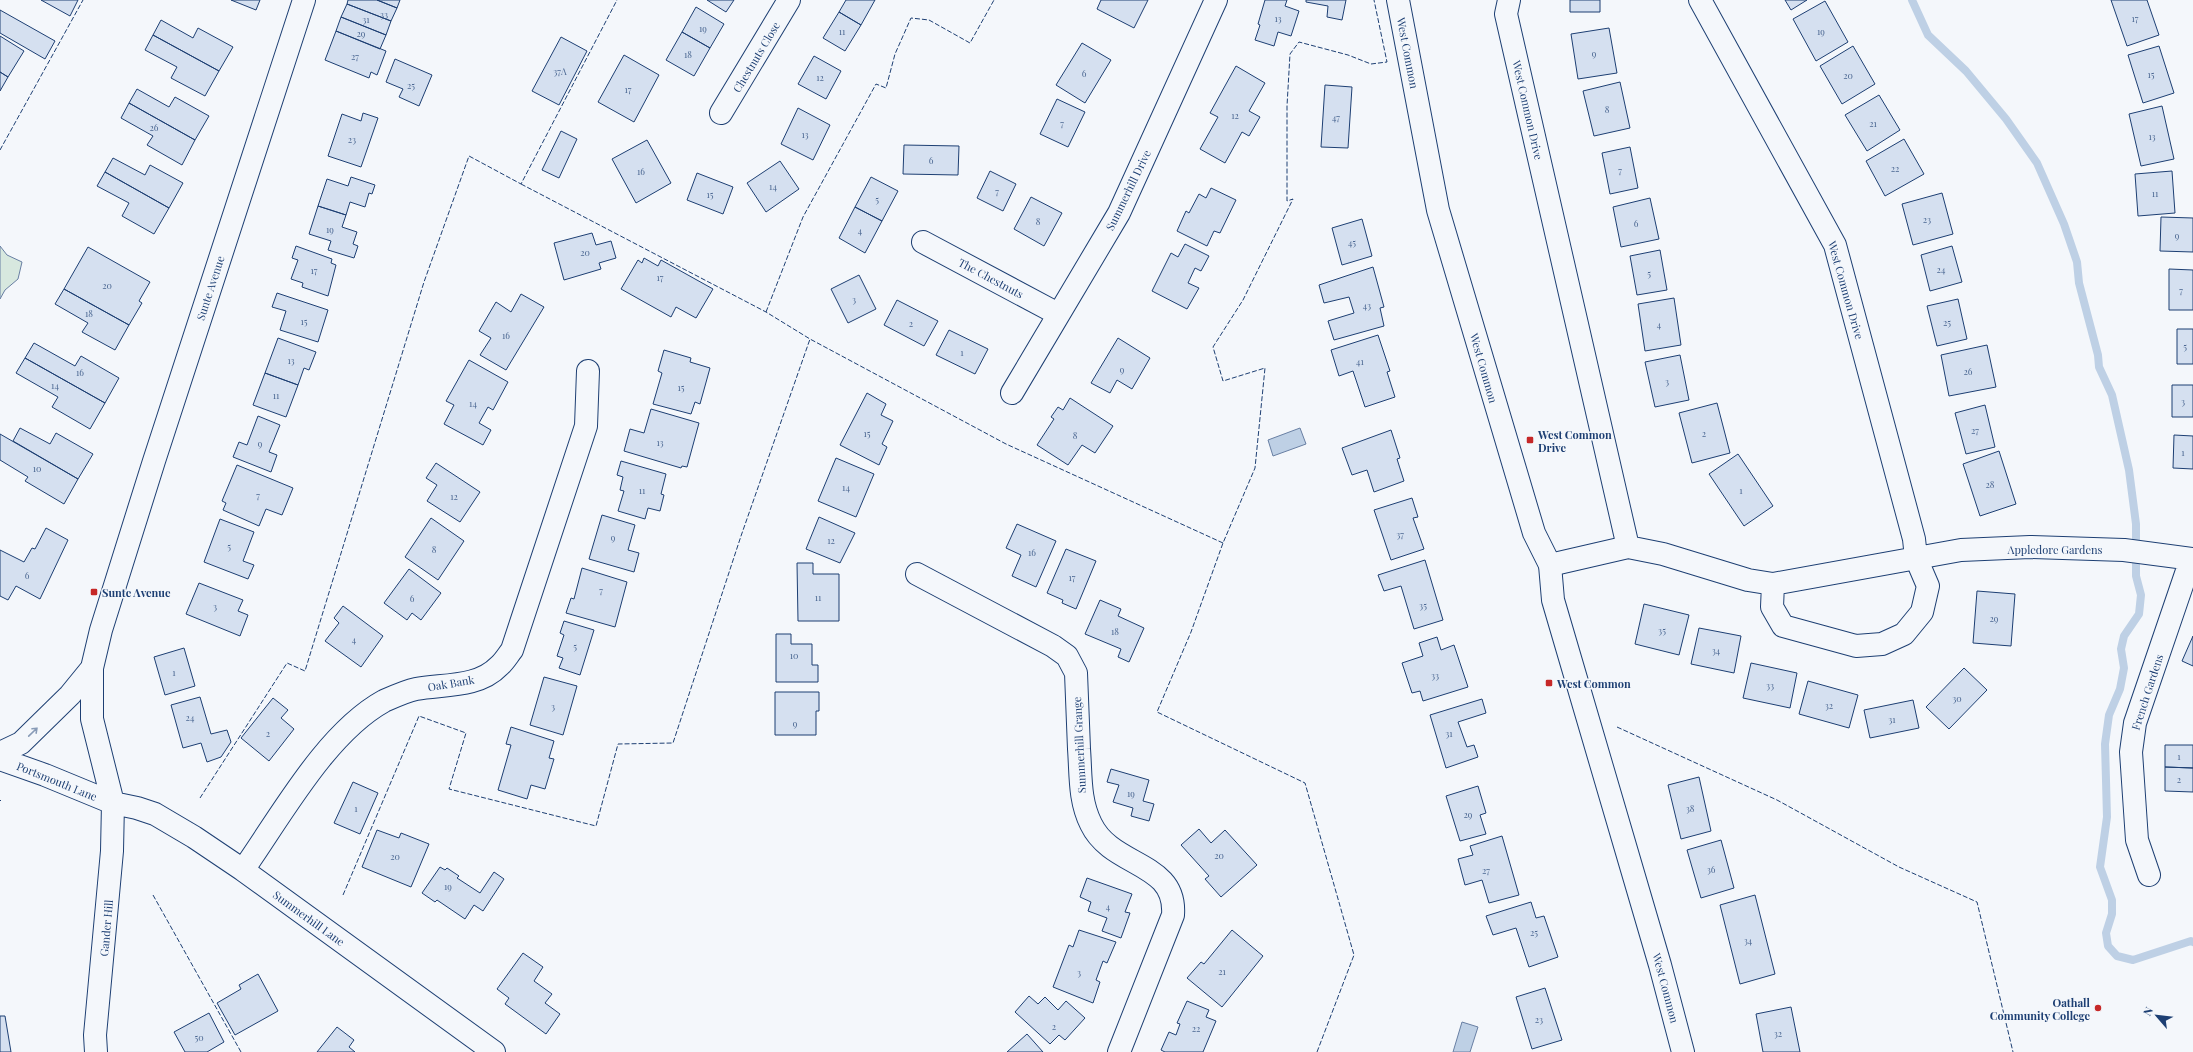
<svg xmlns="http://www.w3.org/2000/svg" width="2193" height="1052" font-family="'Playfair Display',serif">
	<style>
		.green { fill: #d7e8df; stroke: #687fa3 }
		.water { fill: #bed0e5; stroke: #687fa3 }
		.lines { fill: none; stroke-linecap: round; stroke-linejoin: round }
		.stream { stroke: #bed0e5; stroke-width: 8 }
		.building { fill: #d5e0f0; stroke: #1d3f73 }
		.minor-casing { stroke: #1d3f73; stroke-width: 24 }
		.major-casing { stroke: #1d3f73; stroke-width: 24 }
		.minor { stroke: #f4f7fb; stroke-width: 22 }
		.major { stroke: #f4f7fb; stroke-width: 22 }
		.fence { stroke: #1d3f73; stroke-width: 1; stroke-dasharray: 5 2; stroke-linecap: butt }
		.oneway { stroke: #889bb7 }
		.poi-dot { fill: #c62828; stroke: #f4f7fb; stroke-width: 1.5 }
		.labels { text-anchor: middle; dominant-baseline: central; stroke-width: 3; stroke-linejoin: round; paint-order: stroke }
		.number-label { font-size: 9px; fill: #4b6792 }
		.street-label { font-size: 11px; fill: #1d3f73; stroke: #f4f7fb }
		.poi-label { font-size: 11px; font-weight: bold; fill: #1d3f73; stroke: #f4f7fb; text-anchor: start }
	</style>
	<rect width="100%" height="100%" fill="#f4f7fb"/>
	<path class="green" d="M0,246L7,255L22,262L18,279L5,290L0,299Z"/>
	<path class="water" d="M1300,428L1306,444L1273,456L1268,440Z
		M1462,1022L1478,1027L1470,1052H1453Z"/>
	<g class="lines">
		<path class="stream" d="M1912,0L1928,35L1966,71L2006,119L2037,163L2064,224L2077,262L2079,283L2098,355L2099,367L2112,395L2129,470L2136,524V576L2141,595L2139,614L2124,636L2121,649L2124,668L2120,689L2109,715L2105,744L2107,817L2100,867L2112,900V914L2106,933L2108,946L2117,956L2133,960L2191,941L2193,942"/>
	</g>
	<path class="building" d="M41,0H78L70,16Z
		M231,0H260L256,10Z
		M348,0H377L397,8L391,21L347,4Z
		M377,0H400L397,8Z
		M707,0H734L726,12Z
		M846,0H875L861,25L839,12Z
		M1101,0H1148L1134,28L1097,9Z
		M1265,0H1287L1285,6L1299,11L1291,36L1278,32L1274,46L1255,40L1260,25L1258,24Z
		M1306,0H1346L1342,20L1327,17L1328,6L1306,2Z
		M1570,0H1600V12H1570Z
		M1785,0H1807L1791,10Z
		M2111,0H2147L2159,35L2127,46Z
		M1825,1L1848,42L1816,61L1793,19Z
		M347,4L391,21L386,35L341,17Z
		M696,7L724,24L710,48L682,32Z
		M0,10L55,41L45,59L0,33Z
		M839,12L861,25L845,51L823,38Z
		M341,17L386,35L380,49L336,31Z
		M161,20L193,38L198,28L233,47L219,71L153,35Z
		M1609,28L1617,73L1578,79L1571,34Z
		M336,31L386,51L377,75L371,72L369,78L325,60Z
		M682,32L710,48L694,76L666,60Z
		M153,35L219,71L205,96L171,78L177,67L145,50Z
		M0,36L24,51L8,77L0,72Z
		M561,37L587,51L559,105L532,91Z
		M1082,43L1111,60L1085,103L1056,85Z
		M1853,46L1875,84L1842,104L1820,66Z
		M2159,46L2174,93L2143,103L2128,55Z
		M624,55L659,75L634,122L598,102Z
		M814,56L841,71L826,99L798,84Z
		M395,59L432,75L419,106L399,97L403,89L386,82Z
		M1236,66L1265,83L1249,111L1260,117L1249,136L1242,132L1225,163L1200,149L1218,117L1210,113Z
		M0,72L8,77L0,91Z
		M1620,82L1630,128L1594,136L1583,91Z
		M1325,85L1352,87L1348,148L1321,147Z
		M137,89L169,107L175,97L209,116L195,140L129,103Z
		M1879,95L1900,130L1867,151L1845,115Z
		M1057,99L1085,112L1068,147L1040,134Z
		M129,103L195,140L182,165L147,145L153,136L121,118Z
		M2162,106L2174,159L2141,166L2129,114Z
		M798,108L830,125L813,160L781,144Z
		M363,113L378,118L361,167L328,156L342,114L361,121Z
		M561,131L577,139L559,178L542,170Z
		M1904,139L1924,174L1885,196L1866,161Z
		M647,140L671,183L636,203L612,159Z
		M904,145L959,146L958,175L903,174Z
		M1630,147L1638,188L1610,194L1602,153Z
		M113,158L145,175L150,165L183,183L169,208L105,172Z
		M780,161L799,189L766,212L747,183Z
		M990,171L1016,184L1003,211L977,198Z
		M2172,171L2175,213L2138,216L2135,174Z
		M105,172L169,208L154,234L122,216L129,203L97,186Z
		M697,173L733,187L723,214L687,200Z
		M351,177L375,185L372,194L369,193L365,207L350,202L346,215L318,206L327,179L348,186Z
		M871,177L898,191L882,221L855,207Z
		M1211,188L1236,200L1220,233L1214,231L1207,246L1177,231L1186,211L1189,213L1199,194L1206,198Z
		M1942,193L1953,234L1913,245L1902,204Z
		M1031,197L1062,213L1044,246L1014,229Z
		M1650,198L1659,239L1621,247L1613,207Z
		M318,206L346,215L342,227L357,232L353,244L358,246L354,258L328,250L331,241L309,234Z
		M855,207L882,221L865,253L839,238Z
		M2161,217L2193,218V252L2160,251Z
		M1362,219L1372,256L1342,265L1332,228Z
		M592,233L596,245L611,241L616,258L599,263L601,269L564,280L554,243Z
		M1185,244L1209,256L1201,271L1195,268L1188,283L1199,288L1187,309L1152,291L1171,253L1178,257Z
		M296,246L332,259L331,263L336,265L328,296L302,287L303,283L291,279L298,260L292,258Z
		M1952,246L1962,282L1930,291L1921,255Z
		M88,247L150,282L139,301L142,303L129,325L64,289Z
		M1660,250L1667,290L1637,295L1630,256Z
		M644,258L658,266L661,260L713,289L696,318L676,307L671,317L621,289L638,260L642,263Z
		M1373,267L1384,307L1380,308L1384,326L1334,340L1328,321L1354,313L1349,297L1324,303L1319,285Z
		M2169,269L2193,270V310H2169Z
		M859,275L876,309L848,323L831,289Z
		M64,289L129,325L115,350L82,332L88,323L55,304Z
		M277,293L328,310L318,342L280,330L286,311L272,307Z
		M521,294L544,307L506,370L480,355L491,338L479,331L496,302L511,312Z
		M1674,298L1681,345L1645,351L1638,304Z
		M1958,299L1967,339L1937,346L1927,306Z
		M897,300L938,321L924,346L884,325Z
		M2177,329H2193V364H2177Z
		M949,330L988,349L975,374L936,355Z
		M1378,335L1390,371L1387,372L1395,397L1365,407L1353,371L1339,376L1331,350Z
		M278,338L316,352L309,370L304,368L298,385L265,373Z
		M1118,338L1150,358L1132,389L1117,380L1110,393L1091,383Z
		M34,343L75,366L81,356L119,378L105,403L25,358Z
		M1987,345L1996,387L1949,396L1941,355Z
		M664,350L691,358L690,362L710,368L700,404L695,402L691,414L653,404L662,373L658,371Z
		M1680,355L1689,400L1655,407L1645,362Z
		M25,358L105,403L90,429L52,407L58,397L16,373Z
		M469,360L508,382L493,410L488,407L479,423L491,430L483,445L444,424L454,405L446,401Z
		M265,373L298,385L286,417L253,405Z
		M2172,385H2193V417H2172Z
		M867,393L886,404L881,415L893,421L882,444L887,447L879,465L840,445Z
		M1070,398L1113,426L1095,453L1082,445L1068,465L1037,445L1054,419L1051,417L1058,407L1063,410Z
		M1717,403L1730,453L1692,463L1679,413Z
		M1985,405L1995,447L1966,454L1955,413Z
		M651,409L699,423L687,467L682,466L681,468L624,451L630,429L644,433Z
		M258,416L280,425L269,452L277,455L271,472L233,457L239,442L247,445Z
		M20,428L50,444L56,433L93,454L78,479L13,441Z
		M1391,430L1400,458L1397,459L1404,481L1374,492L1367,470L1352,475L1342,448Z
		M0,434L78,479L64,504L25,481L28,477L0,460Z
		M2174,435L2193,436V469L2173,468Z
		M1999,451L2016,504L1980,516L1963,464Z
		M1738,454L1773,506L1744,526L1709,474Z
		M836,458L874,474L856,517L818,501Z
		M621,461L666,474L661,494L664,495L660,511L648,508L645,519L618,511L624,491L620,490L623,477L617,475Z
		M436,463L480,492L460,522L427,501L437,485L426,478Z
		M237,465L293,488L282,515L266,509L259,526L223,510L226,503L222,501Z
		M1412,498L1418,517L1413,518L1424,549L1391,560L1374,510Z
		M602,515L635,525L628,550L639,553L634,572L589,559Z
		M819,517L855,533L840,563L806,549Z
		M431,518L464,541L438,580L405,557Z
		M220,519L254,532L243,561L254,565L248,579L204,562Z
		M1017,524L1056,541L1036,587L1012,576L1021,555L1006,548Z
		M46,528L68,540L40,599L16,586L8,600L0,596V550L24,562L32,548L35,549Z
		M1066,549L1096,561L1076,609L1062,603L1063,600L1047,593Z
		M1425,560L1443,620L1414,629L1401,586L1384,591L1378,575Z
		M797,563H813V574H839V621H798Z
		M582,568L627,582L615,627L566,613L571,598L574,599Z
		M409,569L441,593L421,620L412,613L407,620L384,603Z
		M199,583L243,600L238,611L248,615L240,636L186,614Z
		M1977,591L2015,594L2011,646L1973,643Z
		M1100,600L1121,609L1118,616L1144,628L1129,662L1118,657L1121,649L1085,634Z
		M1644,604L1689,615L1679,655L1635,644Z
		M343,606L383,636L361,667L325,641L339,623L334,618Z
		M564,621L594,630L580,675L559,668L563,658L557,656L564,635L560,633Z
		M1699,628L1741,636L1734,673L1691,664Z
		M776,634H791V644H812V665H818V682H776Z
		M2193,636V666L2182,661Z
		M1437,637L1441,650L1454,645L1468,687L1423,701L1420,691L1412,693L1402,663L1423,656L1419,643Z
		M184,648L195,686L165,695L154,657Z
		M1751,663L1797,673L1790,708L1743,698Z
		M1964,668L1987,690L1949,729L1926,707Z
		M544,677L577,686L563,735L530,725Z
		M1808,681L1858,695L1849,728L1799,714Z
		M775,692H819V711H816V735H775Z
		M200,697L211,734L227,730L231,742L221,757L207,762L201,743L183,748L171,705Z
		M273,698L288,710L281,718L294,729L269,761L241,738Z
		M1482,699L1486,713L1458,722L1467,747L1474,745L1478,757L1446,768L1430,715Z
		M1913,700L1919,728L1870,738L1864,710Z
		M511,727L554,741L549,758L554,759L545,789L531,785L527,799L498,790L511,745L506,744Z
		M2165,745H2193V768L2165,767Z
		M2165,767L2193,768V792L2165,791Z
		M1111,769L1149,780L1143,801L1154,804L1149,821L1131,816L1133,808L1113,802L1119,785L1107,782Z
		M1699,777L1711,831L1681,839L1668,785Z
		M353,782L378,793L360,834L334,823Z
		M1478,786L1486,813L1480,815L1486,834L1460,841L1446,796Z
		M1199,829L1211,843L1225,830L1257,865L1221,897L1205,879L1209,876L1181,845Z
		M377,830L399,838L401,833L429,844L411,887L362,867Z
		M1502,836L1519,895L1489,903L1482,880L1465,885L1458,859L1473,855L1470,846Z
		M1721,840L1734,888L1701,898L1687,850Z
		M440,867L445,870L447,868L459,876L457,878L480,893L494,872L504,879L483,911L474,905L465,919L437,900L435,902L422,893Z
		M1087,878L1132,894L1125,912L1130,913L1121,938L1102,931L1107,918L1088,911L1091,902L1080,897Z
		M1755,895L1775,974L1740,984L1720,905Z
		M1531,902L1536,918L1544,916L1558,957L1529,967L1516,928L1493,935L1486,916Z
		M1079,930L1116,942L1107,963L1103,961L1096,980L1100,982L1093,1003L1053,987L1069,945L1073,947Z
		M1232,930L1263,956L1222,1007L1187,978L1201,962L1204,964Z
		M523,953L543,967L534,981L552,994L545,1003L560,1014L546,1034L505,1004L509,998L497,989Z
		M258,974L278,1011L235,1035L217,1003L241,989L239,985Z
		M1545,988L1562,1040L1532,1049L1516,997Z
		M1029,996L1038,1004L1045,997L1058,1010L1066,1001L1085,1018L1065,1040L1059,1035L1050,1044L1015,1012Z
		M1187,1001L1209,1010L1206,1017L1216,1021L1203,1052H1165L1161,1050L1169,1032L1176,1035L1180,1024L1177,1023Z
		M1791,1007L1800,1052H1763L1756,1014Z
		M209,1013L224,1042L207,1052H185L174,1032Z
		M0,1016H5L11,1052H0Z
		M337,1027L354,1040L349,1047L355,1052H317Z
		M1027,1034L1043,1052H1007Z"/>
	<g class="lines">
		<defs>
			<path id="minor" d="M1509,0L1506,14L1628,547
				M1700,0L1835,245L1914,539L1916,558L1928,586L1922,612L1904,634L1882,644L1856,646L1783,626L1772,607L1773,584
				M721,113L789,0
				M923,242L1058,314
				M1012,393L1119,213L1216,0
				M1550,565L1628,547L1663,554L1748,580L1773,584L1961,550L2030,547L2124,550L2193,559
				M917,574L1053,646L1067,656L1076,673C1077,699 1078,724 1079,749C1081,775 1079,800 1091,824C1112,868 1177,861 1173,915L1119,1052
				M0,753L21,743L70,695L92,668
				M0,759L45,775L113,803L137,808L155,814L194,837L243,870L494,1052
				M243,870C281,816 326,733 384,701C393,697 406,691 416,689C443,684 478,688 499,666C504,662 508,655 512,650L586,426L588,371
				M2149,875L2137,840L2131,752L2135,723L2191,559
				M96,1052L95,1035L112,851L113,803L92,719V668L101,630L154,461L304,0"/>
			<path id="major" d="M1398,0L1438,210L1534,533L1550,565L1553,600L1660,965L1683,1052"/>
		</defs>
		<use href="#minor" class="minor-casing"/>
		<use href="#major" class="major-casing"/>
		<use href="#minor" class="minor"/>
		<use href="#major" class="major"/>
		<path class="fence" d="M0,150L83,0
			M521,184L766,312L810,339L1006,444L1223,543
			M766,312L803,217L876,84L886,88L895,54L911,18L929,20L970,43L994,0
			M1617,727L1777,800L1899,867L1977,902L2013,1052
			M200,798L287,663L305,671L424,282L469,156L521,184L617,0
			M0,801L1,800
			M153,895L241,1052
			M343,895L419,716L466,733L449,789L596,826L618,744L673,743L741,536L810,339
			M1317,1052L1354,955L1305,783L1157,712L1191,632L1223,543L1255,468L1265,368L1223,381L1213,347L1243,300L1293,199L1287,201V106L1290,54L1299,42L1348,55L1371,64L1387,62L1374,0"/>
	</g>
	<defs><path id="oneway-shaft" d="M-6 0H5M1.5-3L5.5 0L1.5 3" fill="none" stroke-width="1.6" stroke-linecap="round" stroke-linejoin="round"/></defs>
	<use class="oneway" href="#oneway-shaft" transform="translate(33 732) rotate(-44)"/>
	<g class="poi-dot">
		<rect x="1526" y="436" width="8" height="8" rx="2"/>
		<rect x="90" y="588" width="8" height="8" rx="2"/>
		<rect x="1545" y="679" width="8" height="8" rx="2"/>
		<circle cx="2098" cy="1008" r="4"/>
	</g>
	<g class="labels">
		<g class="number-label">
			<text x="384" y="14">33</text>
			<text x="1278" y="18">13</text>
			<text x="2135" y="18">17</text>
			<text x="366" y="19">31</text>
			<text x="703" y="28">19</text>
			<text x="842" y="31">11</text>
			<text x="1821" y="31">19</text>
			<text x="361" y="33">29</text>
			<text x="1594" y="53">9</text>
			<text x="688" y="54">18</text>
			<text x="355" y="56">27</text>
			<text x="560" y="71">37A</text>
			<text x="1084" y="73">6</text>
			<text x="2151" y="74">15</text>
			<text x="1848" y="75">20</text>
			<text x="820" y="77">12</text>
			<text x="411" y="85">25</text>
			<text x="628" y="89">17</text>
			<text x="1607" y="109">8</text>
			<text x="1235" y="115">12</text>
			<text x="1336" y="117">47</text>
			<text x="1062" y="123">7</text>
			<text x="1873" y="123">21</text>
			<text x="154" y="127">26</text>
			<text x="805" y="134">13</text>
			<text x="2152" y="136">13</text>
			<text x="352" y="139">23</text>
			<text x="931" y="160">6</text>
			<text x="1895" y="168">22</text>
			<text x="1620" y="170">7</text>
			<text x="641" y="171">16</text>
			<text x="773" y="186">14</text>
			<text x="997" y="191">7</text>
			<text x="2155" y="193">11</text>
			<text x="710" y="194">15</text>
			<text x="877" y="199">5</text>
			<text x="1927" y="219">23</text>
			<text x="1038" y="221">8</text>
			<text x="1636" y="223">6</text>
			<text x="330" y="229">19</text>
			<text x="860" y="230">4</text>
			<text x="2177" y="235">9</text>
			<text x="1352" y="242">45</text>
			<text x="585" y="252">20</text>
			<text x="1941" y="269">24</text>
			<text x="314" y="270">17</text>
			<text x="1649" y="273">5</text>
			<text x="660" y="277">17</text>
			<text x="107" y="285">20</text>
			<text x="2181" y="290">7</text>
			<text x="854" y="299">3</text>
			<text x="1367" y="305">43</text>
			<text x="89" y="313">18</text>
			<text x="304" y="321">15</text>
			<text x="1947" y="322">25</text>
			<text x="911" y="323">2</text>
			<text x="1659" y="324">4</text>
			<text x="506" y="335">16</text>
			<text x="2185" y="346">5</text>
			<text x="962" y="352">1</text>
			<text x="291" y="360">13</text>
			<text x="1360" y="361">41</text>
			<text x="1122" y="369">9</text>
			<text x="1968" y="371">26</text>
			<text x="80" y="372">16</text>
			<text x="1667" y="381">3</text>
			<text x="55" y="385">14</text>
			<text x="681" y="387">15</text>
			<text x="276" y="395">11</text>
			<text x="2183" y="401">3</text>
			<text x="473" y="403">14</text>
			<text x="1975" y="430">27</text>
			<text x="867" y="433">15</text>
			<text x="1704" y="433">2</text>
			<text x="1075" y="435">8</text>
			<text x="660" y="442">13</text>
			<text x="260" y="443">9</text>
			<text x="2183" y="452">1</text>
			<text x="37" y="468">10</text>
			<text x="1990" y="484">28</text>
			<text x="846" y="487">14</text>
			<text x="642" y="490">11</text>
			<text x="1741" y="490">1</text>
			<text x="258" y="495">7</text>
			<text x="454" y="496">12</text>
			<text x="1400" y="534">37</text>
			<text x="613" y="537">9</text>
			<text x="831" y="540">12</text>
			<text x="229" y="546">5</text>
			<text x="434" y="549">8</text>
			<text x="1032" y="552">16</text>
			<text x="27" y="575">6</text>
			<text x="1072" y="577">17</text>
			<text x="601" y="590">7</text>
			<text x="818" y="597">11</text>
			<text x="412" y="598">6</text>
			<text x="1423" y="605">35</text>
			<text x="215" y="606">3</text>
			<text x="1994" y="618">29</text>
			<text x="1662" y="630">35</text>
			<text x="1115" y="631">18</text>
			<text x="354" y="639">4</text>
			<text x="575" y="646">5</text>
			<text x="1716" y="650">34</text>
			<text x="794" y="655">10</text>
			<text x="174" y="672">1</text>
			<text x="1435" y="675">33</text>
			<text x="1770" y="685">33</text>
			<text x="1957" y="698">30</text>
			<text x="1829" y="705">32</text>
			<text x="553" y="706">3</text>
			<text x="190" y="717">24</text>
			<text x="1892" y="719">31</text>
			<text x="795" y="723">9</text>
			<text x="268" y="733">2</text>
			<text x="1449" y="733">31</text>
			<text x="2179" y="756">1</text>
			<text x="2179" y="779">2</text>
			<text x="1131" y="793">19</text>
			<text x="356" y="808">1</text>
			<text x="1690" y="808">38</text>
			<text x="1468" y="814">29</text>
			<text x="1219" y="855">20</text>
			<text x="395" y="856">20</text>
			<text x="1711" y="869">36</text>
			<text x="1486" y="870">27</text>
			<text x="448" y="886">19</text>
			<text x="1108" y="906">4</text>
			<text x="1534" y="932">25</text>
			<text x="1748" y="940">34</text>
			<text x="1222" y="971">21</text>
			<text x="1079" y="972">3</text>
			<text x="1539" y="1019">23</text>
			<text x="1054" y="1026">2</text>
			<text x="1196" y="1028">22</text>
			<text x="1778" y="1033">32</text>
			<text x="199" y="1037">50</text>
		</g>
		<g class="street-label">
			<text transform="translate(1408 53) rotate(79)">West Common</text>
			<text transform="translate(756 57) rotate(-59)">Chestnuts Close</text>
			<text transform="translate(1528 110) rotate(77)">West Common Drive</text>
			<text transform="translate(1128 190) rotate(-64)">Summerhill Drive</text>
			<text transform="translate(991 278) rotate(28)">The Chestnuts</text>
			<text transform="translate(210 288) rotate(-72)">Sunte Avenue</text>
			<text transform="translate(1846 290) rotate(74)">West Common Drive</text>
			<text transform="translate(1484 368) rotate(74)">West Common</text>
			<text x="2055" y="549">Appledore Gardens</text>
			<text transform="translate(451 683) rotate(-10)">Oak Bank</text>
			<text transform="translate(2147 692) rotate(-72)">French Gardens</text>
			<text transform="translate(1079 745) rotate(-93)">Summerhill Grange</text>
			<text transform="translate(57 781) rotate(22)">Portsmouth Lane</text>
			<text transform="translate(309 918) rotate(36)">Summerhill Lane</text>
			<text transform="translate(106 928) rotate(-85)">Gander Hill</text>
			<text transform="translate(1666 988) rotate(75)">West Common</text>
		</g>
		<g class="poi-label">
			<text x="1538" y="434">West Common<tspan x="1538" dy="13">Drive</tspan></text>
			<text x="102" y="592">Sunte Avenue</text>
			<text x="1557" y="683">West Common</text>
			<text x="2090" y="1002" text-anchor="end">Oathall<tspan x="2090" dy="13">Community College</tspan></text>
		</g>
	</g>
	<g transform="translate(2157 1016) rotate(298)" stroke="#f4f7fb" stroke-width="3" paint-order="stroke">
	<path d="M0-3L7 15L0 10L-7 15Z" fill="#1d3f73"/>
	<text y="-6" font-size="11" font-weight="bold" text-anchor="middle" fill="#1d3f73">N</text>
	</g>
</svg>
